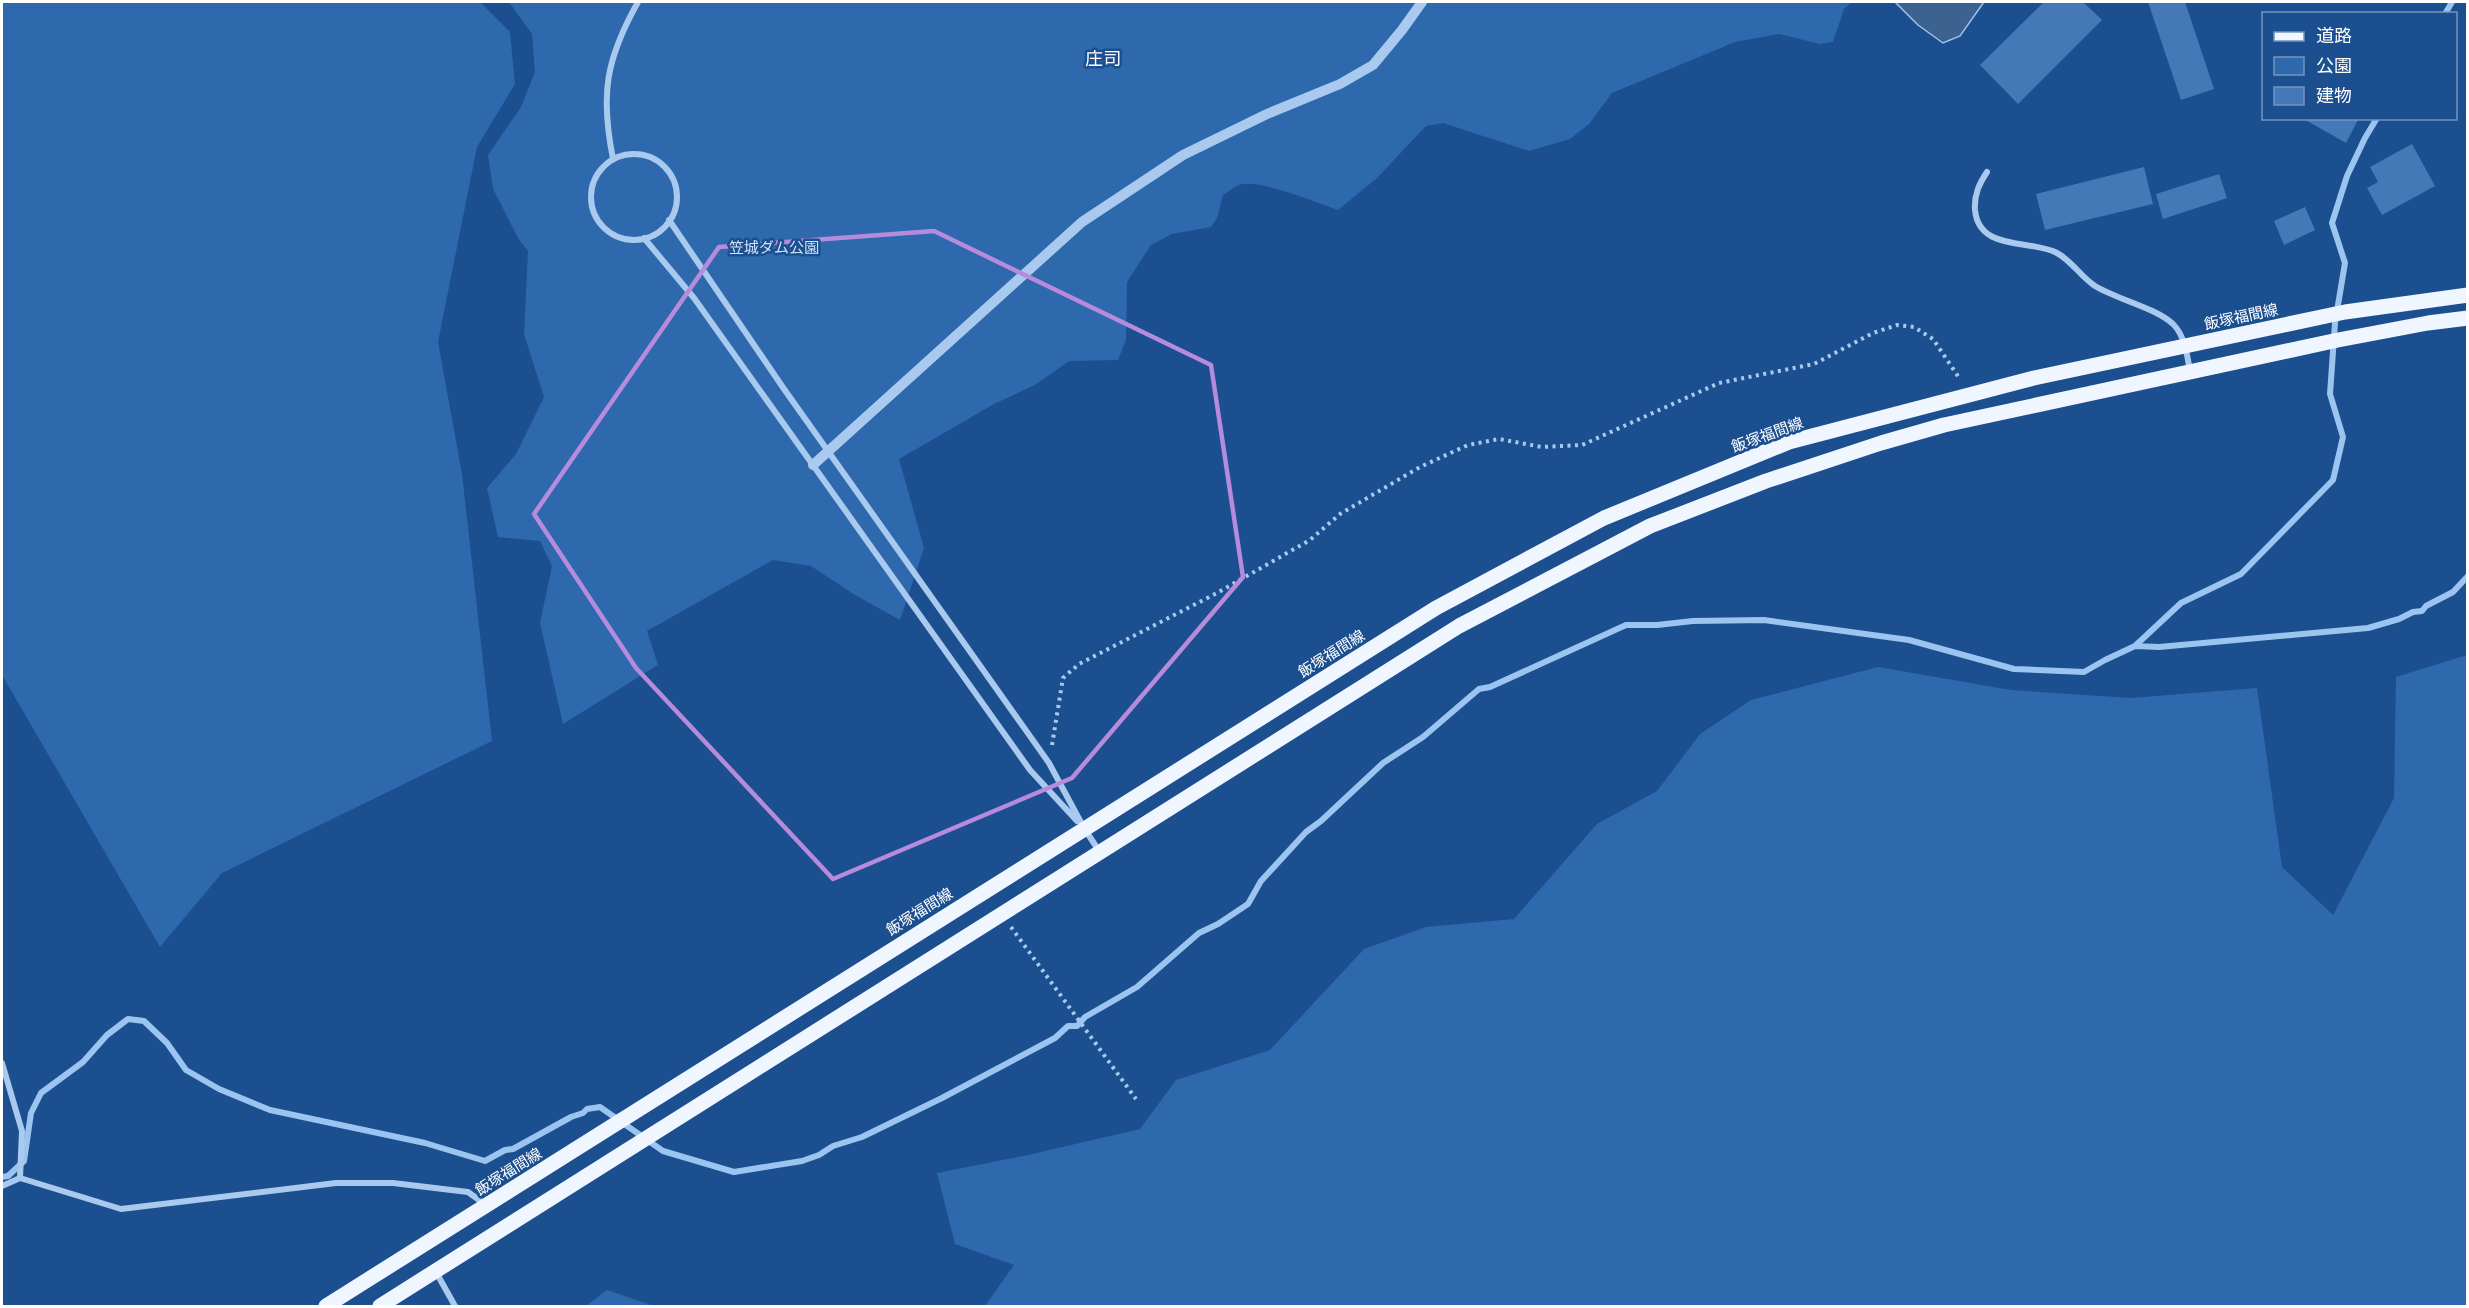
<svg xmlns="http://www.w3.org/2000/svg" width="2469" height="1308" font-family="Commissioner,'Noto Sans JP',sans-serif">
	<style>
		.green { fill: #2e69ad }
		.water { fill: #3c6290; stroke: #9cc4f0; stroke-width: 1.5 }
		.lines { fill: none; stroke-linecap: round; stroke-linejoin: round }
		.stream { stroke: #9cc4f0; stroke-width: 6 }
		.building { fill: #4478b7 }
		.path { stroke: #a9c9ee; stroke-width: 4; stroke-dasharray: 3 4.5; stroke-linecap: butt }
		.minor { stroke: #a9c9ee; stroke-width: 6 }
		.tertiary { stroke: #a9c9ee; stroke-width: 10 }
		.primary { stroke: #f0f6ff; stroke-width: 15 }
		.marked { fill: none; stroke: #b68bdc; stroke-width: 4.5; stroke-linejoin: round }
		.labels { text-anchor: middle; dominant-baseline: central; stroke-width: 5; stroke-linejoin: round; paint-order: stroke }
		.park-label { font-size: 15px; fill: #cfe3fa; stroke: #1b4f8f }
		.street-label { font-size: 15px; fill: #fff; stroke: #1b4f8f }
		.quarter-label { font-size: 18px; fill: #fff; stroke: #1b4f8f }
	</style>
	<rect width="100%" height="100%" fill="#1b4f8f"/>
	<path class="green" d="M2,2H480L510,32L515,84L477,147L438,342L462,474L492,741L222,873L160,947L2,675Z
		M509,2H1852L1844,9L1833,42L1820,44L1779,34L1735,42L1612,93L1589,124L1570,139L1529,151L1443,123L1426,126L1377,178L1338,210C1318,203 1258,178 1239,185C1234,187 1228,192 1223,195L1217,218L1211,227L1172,234L1151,245L1127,282L1126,340L1118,360L1069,361L1035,385L994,404L899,459L924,548L900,620L855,595L811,566L773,560L647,631L658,665L563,724L540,623L552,566L540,541L498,537L487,488L516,454L544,397L524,334L528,251L518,238L493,189L488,155L521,107L535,72L532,34Z
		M2467,655V1306H985L1014,1265L955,1244L937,1173L1028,1155L1140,1129L1176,1080L1270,1050L1364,949L1426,927L1514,919L1597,824L1657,791L1700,734L1751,700L1878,667L2011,690L2131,698L2257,688L2282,867L2333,915L2394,798L2396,677Z
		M607,1290L654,1306H586Z"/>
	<path class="water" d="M1895,2H1984L1960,36L1943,43L1918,25Z"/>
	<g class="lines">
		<path class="stream" d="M2445,14L2452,2
			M2135,646L2159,647L2368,628L2399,619L2413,612L2422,611L2426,606L2453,592L2468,576
			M2,1177L8,1176L24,1161L31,1113L41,1093L83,1062L107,1035L128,1019L144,1021L167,1043L186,1070L219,1089L270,1110L425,1143L485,1161L505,1150L513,1149L571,1117L583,1113L587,1109L600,1107L663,1151L734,1172L802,1161L819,1155L833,1146L862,1137L942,1098L1055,1038L1068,1026H1077L1085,1017L1137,987L1199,933L1218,924L1248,904L1261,881L1306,832L1321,821L1383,763L1423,737L1479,689L1490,687L1626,625H1657L1693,621L1764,620L1909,640L2014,669L2084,672L2105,660L2135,646L2181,603L2241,574L2333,480L2343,437L2330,394L2335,323L2345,263L2332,223L2347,176L2365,138L2377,118"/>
	</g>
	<path class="building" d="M2044,2H2083L2102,20L2018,104L1980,65Z
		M2148,2H2185L2214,89L2181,100Z
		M2302,118H2359L2346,143Z
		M2412,144L2435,186L2382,215L2367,188L2378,182L2370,167Z
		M2144,167L2153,204L2045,230L2036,194Z
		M2219,174L2227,198L2163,219L2156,194Z
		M2305,207L2315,230L2284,245L2274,221Z"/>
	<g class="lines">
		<path class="path" d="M1052,745L1063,678L1079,664L1217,593L1310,540L1340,514L1420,467L1468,445L1499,439L1542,447L1582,445L1719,383L1814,364L1873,333L1897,325L1914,327L1933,339L1960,379
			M1011,927L1136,1099"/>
		<path class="minor" d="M591 197a43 43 0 1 1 86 0a43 43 0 1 1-86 0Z
			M613,159C600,94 606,59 638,2
			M1987,172C1979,184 1974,195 1975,210C1979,252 2031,239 2057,253C2072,261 2081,277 2095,286C2118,300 2154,307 2173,324C2185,336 2187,355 2190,371
			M669,220L784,389L1049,763L1084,828L1099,851
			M644,238L694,298L1030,770L1077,821
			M2,1063L22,1131L20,1178
			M2,1186L20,1178L121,1209L336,1183H393L468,1192L486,1205
			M436,1272L455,1306"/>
		<path class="tertiary" d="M813,465L1082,222L1183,155L1267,114L1340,84L1373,65L1402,30L1422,2"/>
		<path class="primary" d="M326,1306L1436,608L1604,518L1789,442L2034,378L2345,312L2468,295
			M380,1306L1459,626L1650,526L1766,481L1881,443L1944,425L2338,340L2428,323L2468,318"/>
	</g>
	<path class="marked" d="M934,231L1211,365L1243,577L1072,778L833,879L636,668L534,514L719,247Z"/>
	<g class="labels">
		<g class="park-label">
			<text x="774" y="247">笠城ダム公園</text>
		</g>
		<g class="street-label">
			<text transform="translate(2241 316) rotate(-12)">飯塚福間線</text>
			<text transform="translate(1767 434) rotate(-20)">飯塚福間線</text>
			<text transform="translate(1331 653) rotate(-32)">飯塚福間線</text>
			<text transform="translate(919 911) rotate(-32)">飯塚福間線</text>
			<text transform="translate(508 1171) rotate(-32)">飯塚福間線</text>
		</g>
		<g class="quarter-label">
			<text x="1103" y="58">庄司</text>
		</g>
	</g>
	<rect width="2469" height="1308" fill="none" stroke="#ffffff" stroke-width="6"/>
	<rect x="2262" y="12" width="195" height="108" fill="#1b4f8f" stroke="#7695bc" stroke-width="1.5"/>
	<rect x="2274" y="32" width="30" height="9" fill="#f0f6ff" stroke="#7695bc" stroke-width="1.5"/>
	<text x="2316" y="42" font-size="18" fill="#ffffff">道路</text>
	<rect x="2274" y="57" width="30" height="18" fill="#2e69ad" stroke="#7695bc" stroke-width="1.5"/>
	<text x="2316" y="72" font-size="18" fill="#ffffff">公園</text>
	<rect x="2274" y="87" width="30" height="18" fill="#4478b7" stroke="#7695bc" stroke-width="1.5"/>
	<text x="2316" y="102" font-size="18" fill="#ffffff">建物</text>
</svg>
